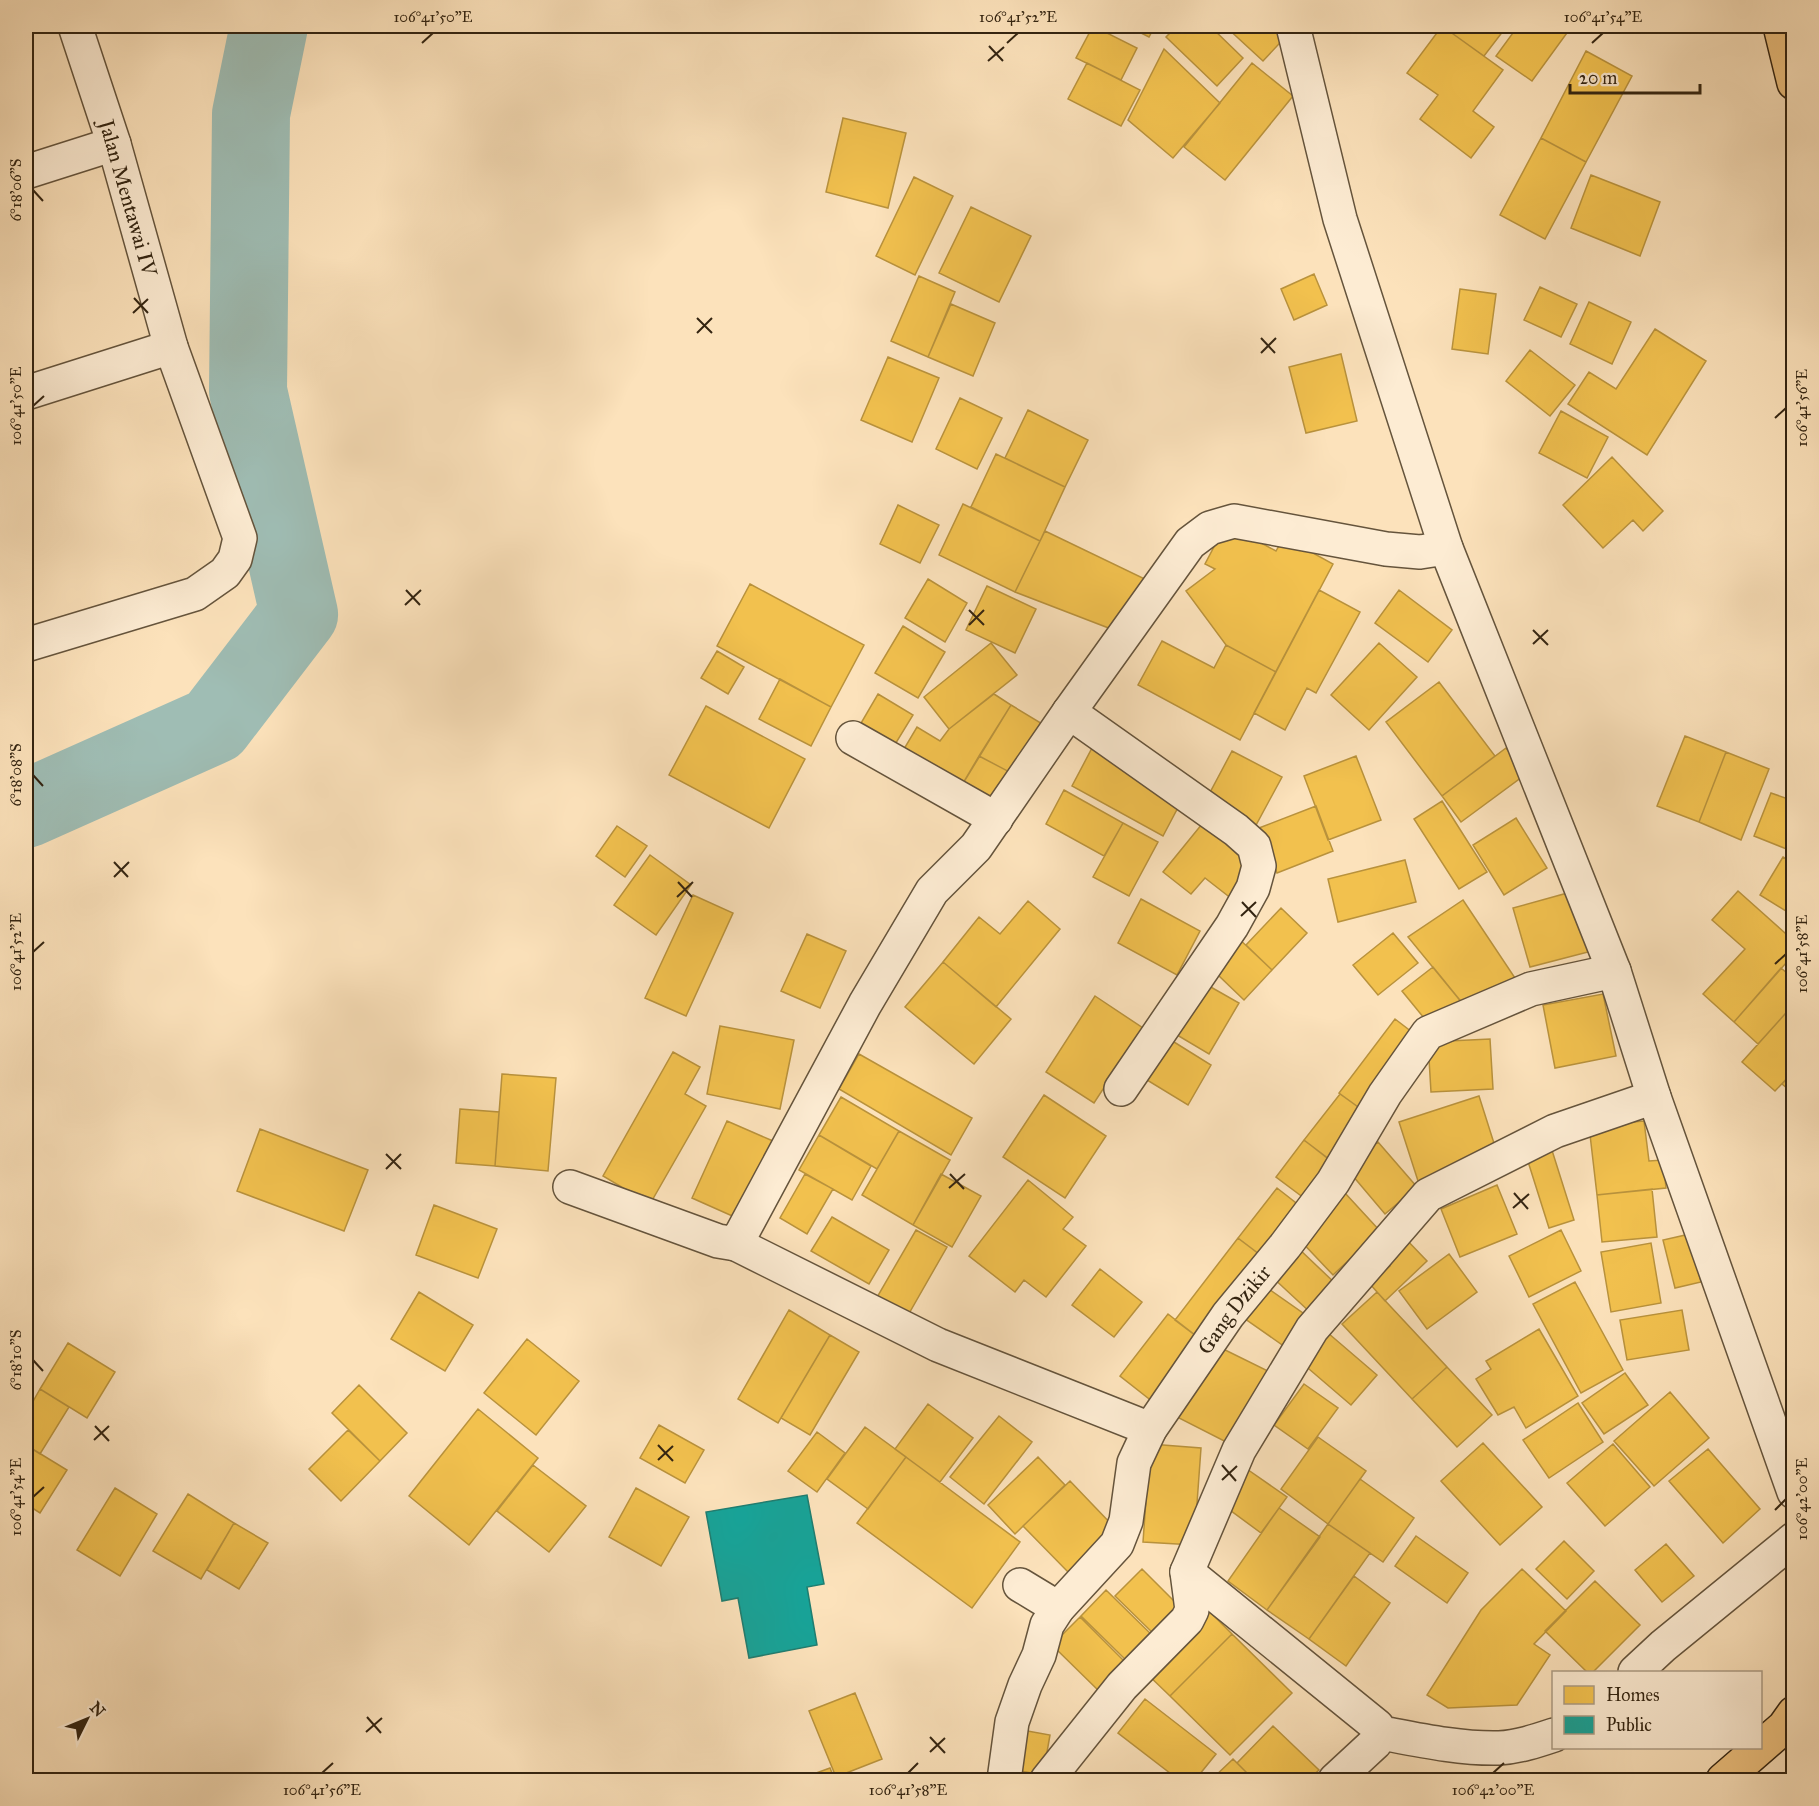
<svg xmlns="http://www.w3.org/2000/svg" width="1819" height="1806" font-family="'IM FELL Great Primer',serif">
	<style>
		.homes { fill: #f2c14e; stroke: #b9923c; stroke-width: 1.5 }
		.public { fill: #17a398; stroke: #1f7d70; stroke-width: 1.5 }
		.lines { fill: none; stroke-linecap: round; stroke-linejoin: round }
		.river { stroke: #9fbdb4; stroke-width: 78 }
		.minor-casing { stroke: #65543c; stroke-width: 36 }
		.motorway-casing { stroke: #332411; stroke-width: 36 }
		.minor { stroke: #fdecd3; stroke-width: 33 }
		.motorway { stroke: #eec17e; stroke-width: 33 }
		.ticks { fill: none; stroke: #332411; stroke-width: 2 }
		.labels { text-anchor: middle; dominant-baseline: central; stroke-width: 6; stroke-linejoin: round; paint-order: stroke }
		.street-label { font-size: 21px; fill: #332411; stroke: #fdecd3 }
		.neatline { fill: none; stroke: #332411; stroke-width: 2 }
		.ticks-label { font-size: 15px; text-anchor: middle; fill: #332411 }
	</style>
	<rect width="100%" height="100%" fill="#fce2bb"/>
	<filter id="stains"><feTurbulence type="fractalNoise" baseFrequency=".00333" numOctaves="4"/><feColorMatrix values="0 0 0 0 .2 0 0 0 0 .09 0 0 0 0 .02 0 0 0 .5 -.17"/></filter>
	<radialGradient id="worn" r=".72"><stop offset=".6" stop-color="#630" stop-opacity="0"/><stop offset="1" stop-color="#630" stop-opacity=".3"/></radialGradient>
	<path class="homes" d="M1093,26L1137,48L1121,80L1076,58Z
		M1127,26H1155L1149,37Z
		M1177,26H1210L1243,58L1217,86L1166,37Z
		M1225,26H1290L1291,31L1263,61Z
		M1442,26L1503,70L1473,111L1494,127L1471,158L1420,119L1438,95L1407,73Z
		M1442,26H1507L1484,56Z
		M1518,26H1572L1532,81L1496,56Z
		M1164,49L1220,103L1173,158L1128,120Z
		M1586,51L1632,76L1586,162L1541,138Z
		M1087,63L1140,90L1121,126L1068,99Z
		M1252,63L1293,96L1225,180L1184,147Z
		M843,118L906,133L888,208L826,192Z
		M1541,138L1586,162L1545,239L1500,215Z
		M1591,175L1660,202L1640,256L1571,228Z
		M914,177L953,196L915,275L876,256Z
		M971,207L1031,236L999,302L939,273Z
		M1314,274L1327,305L1294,320L1281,289Z
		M919,276L955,292L928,357L891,341Z
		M1540,287L1577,304L1561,337L1524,320Z
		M1460,289L1496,294L1488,354L1452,349Z
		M1589,302L1631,322L1612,364L1570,344Z
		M951,304L995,323L973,376L928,357Z
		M1655,329L1706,361L1647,455L1568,404L1589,372L1616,389Z
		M1530,350L1575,385L1550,416L1506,381Z
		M1341,354L1357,421L1306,433L1289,367Z
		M888,357L939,378L912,442L861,420Z
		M960,398L1002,418L977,469L936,449Z
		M1028,410L1088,440L1065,487L1005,458Z
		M1561,411L1608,437L1587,478L1539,453Z
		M996,454L1065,487L1040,541L971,507Z
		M1612,457L1663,511L1643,531L1633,520L1603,548L1563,505Z
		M963,504L1040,541L1015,592L939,555Z
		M898,505L939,525L920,563L880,544Z
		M1226,524L1276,551L1284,537L1333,564L1276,672L1226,645L1186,591L1215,569L1205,564Z
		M1045,531L1149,581L1119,632L1015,592Z
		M928,579L967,603L945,642L905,618Z
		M750,584L864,645L831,707L717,646Z
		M987,586L1036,609L1015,653L966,630Z
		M1319,590L1360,612L1316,693L1307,688L1285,730L1254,713Z
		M1399,590L1452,630L1428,662L1375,623Z
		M903,626L945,652L918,698L875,673Z
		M1162,641L1214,668L1226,645L1276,672L1240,740L1138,685Z
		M991,643L1017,675L949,729L924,697Z
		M1379,643L1417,677L1369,730L1331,695Z
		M717,651L744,667L728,694L701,678Z
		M780,679L831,707L811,746L759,719Z
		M1439,682L1495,756L1442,796L1386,722Z
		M878,694L913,715L891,751L857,730Z
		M994,694L1011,705L959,790L901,754L917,727L940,741L949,729Z
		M1011,705L1049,728L1019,777L979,756Z
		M706,706L805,759L769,828L669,775Z
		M1685,736L1726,752L1699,822L1657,806Z
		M1092,748L1183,798L1163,836L1072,786Z
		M1506,748L1526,774L1461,822L1442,796Z
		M1232,751L1282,777L1255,827L1206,800Z
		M1726,752L1769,769L1741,840L1699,822Z
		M979,756L1019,777L995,811L959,790Z
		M1356,756L1381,820L1328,840L1304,776Z
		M1064,790L1123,823L1104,856L1046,824Z
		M1771,793L1794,801V852L1754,836Z
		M1442,801L1487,872L1459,889L1414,819Z
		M1316,806L1333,851L1277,873L1259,828Z
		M1516,818L1547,868L1504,895L1473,845Z
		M1123,823L1158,842L1129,896L1093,877Z
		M1202,824L1257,868L1232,899L1205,878L1191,894L1163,872Z
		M617,826L647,846L625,877L596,856Z
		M650,855L691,885L656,935L614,905Z
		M1783,857L1794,864V916L1760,895Z
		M1405,860L1416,902L1338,922L1328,879Z
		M1738,891L1794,941V954L1734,1022L1703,994L1745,949L1712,920Z
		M1571,892L1588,952L1530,967L1513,908Z
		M693,895L733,913L686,1016L645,998Z
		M1141,899L1200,931L1177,975L1118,943Z
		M1463,900L1515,978L1467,1009L1408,937Z
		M1028,901L1060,929L996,1007L943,962L979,917L1000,934Z
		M1281,908L1307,933L1272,970L1246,945Z
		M1393,933L1418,963L1378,995L1353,965Z
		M807,934L846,951L820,1008L781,991Z
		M1236,936L1272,970L1244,1000L1216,973Z
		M943,962L1011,1019L974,1064L905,1007Z
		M1433,967L1463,1004L1433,1029L1402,991Z
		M1781,968L1794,979V1004L1758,1044L1734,1022Z
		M1209,986L1239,1003L1209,1054L1172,1032Z
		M1603,994L1616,1056L1555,1068L1543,1005Z
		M1095,996L1143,1028L1094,1103L1046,1072Z
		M1794,1004V1071L1775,1091L1742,1062Z
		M1395,1019L1421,1039L1365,1112L1339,1093Z
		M720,1026L794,1040L780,1109L707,1094Z
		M1166,1037L1211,1065L1188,1105L1142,1077Z
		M1490,1039L1493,1089L1431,1092L1428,1042Z
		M673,1052L700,1067L685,1094L706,1106L650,1204L603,1176Z
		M859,1054L972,1118L951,1155L839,1089Z
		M1794,1071V1094L1782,1084Z
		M502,1074L556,1078L548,1171L495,1166Z
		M1340,1094L1365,1112L1329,1159L1304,1140Z
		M1044,1095L1106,1136L1065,1198L1003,1157Z
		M1479,1096L1499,1159L1419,1184L1399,1122Z
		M841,1097L899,1131L877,1169L819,1135Z
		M460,1109L499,1112L495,1166L456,1163Z
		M727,1121L773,1141L739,1219L692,1198Z
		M1644,1121L1649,1161L1663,1160L1666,1188L1597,1195L1589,1126Z
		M260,1129L368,1170L344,1231L237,1191Z
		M899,1131L950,1160L913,1225L862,1195Z
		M819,1135L871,1166L852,1200L799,1170Z
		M1304,1140L1336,1165L1308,1201L1276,1177Z
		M1378,1142L1417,1187L1385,1214L1347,1169Z
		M1550,1144L1574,1220L1549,1228L1525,1152Z
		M805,1174L833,1189L807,1234L780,1218Z
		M941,1174L981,1196L952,1247L913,1225Z
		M1028,1180L1073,1217L1063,1229L1086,1246L1046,1297L1024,1280L1015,1292L969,1256Z
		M1497,1185L1517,1234L1460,1257L1441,1209Z
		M1277,1188L1305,1210L1267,1260L1238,1238Z
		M1652,1189L1657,1237L1602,1242L1597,1195Z
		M1345,1193L1380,1231L1333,1275L1297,1237Z
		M434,1205L497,1229L478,1278L416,1255Z
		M832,1217L889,1250L869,1284L811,1251Z
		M916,1230L947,1247L907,1317L876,1299Z
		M1561,1230L1581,1271L1529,1297L1509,1256Z
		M1690,1234L1701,1282L1675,1288L1663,1240Z
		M1403,1236L1427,1261L1385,1301L1370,1284L1390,1266L1381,1256Z
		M1238,1238L1264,1258L1200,1339L1175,1320Z
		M1651,1243L1661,1303L1611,1312L1601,1252Z
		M1297,1247L1338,1286L1312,1314L1270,1275Z
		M1449,1254L1477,1292L1427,1329L1399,1291Z
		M1100,1269L1142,1302L1114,1337L1072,1305Z
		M1575,1282L1623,1370L1581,1393L1533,1304Z
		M1263,1285L1310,1318L1288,1349L1241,1316Z
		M419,1292L473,1325L445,1371L391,1339Z
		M1377,1292L1447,1367L1412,1399L1342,1324Z
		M789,1310L830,1335L778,1423L738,1399Z
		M1682,1310L1689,1350L1627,1360L1620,1320Z
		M1168,1314L1200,1339L1153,1402L1120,1376Z
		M1539,1329L1578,1396L1526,1428L1514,1407L1498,1415L1476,1379L1491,1369L1486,1361Z
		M1328,1333L1377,1375L1351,1405L1302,1363Z
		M830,1335L859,1352L810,1435L781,1418Z
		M527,1339L579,1381L536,1435L484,1393Z
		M68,1343L115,1372L87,1418L40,1389Z
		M1213,1344L1272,1373L1236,1447L1177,1417Z
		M1447,1367L1492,1415L1457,1447L1412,1399Z
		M1625,1373L1648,1405L1604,1434L1582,1403Z
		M1304,1384L1338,1408L1308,1449L1274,1425Z
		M359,1385L407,1433L380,1461L332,1413Z
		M40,1389L69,1407L40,1454L26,1445V1414Z
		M1670,1392L1709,1438L1654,1486L1614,1441Z
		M1578,1403L1603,1442L1549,1478L1523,1440Z
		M928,1404L973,1438L940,1482L895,1449Z
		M478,1409L538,1458L469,1545L409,1496Z
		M999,1416L1032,1442L984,1504L950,1477Z
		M659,1425L704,1450L685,1483L640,1458Z
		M865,1427L906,1457L868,1509L827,1479Z
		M348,1430L380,1461L341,1501L309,1469Z
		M817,1432L845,1453L817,1492L788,1471Z
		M1318,1437L1366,1471L1328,1524L1281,1489Z
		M1483,1443L1542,1507L1500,1545L1441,1481Z
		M1150,1444L1201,1448L1194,1545L1143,1542Z
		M1613,1444L1650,1487L1605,1526L1567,1483Z
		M26,1445L67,1470L40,1513L26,1504Z
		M1708,1449L1760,1509L1723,1543L1669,1481Z
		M906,1457L1020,1542L972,1608L857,1523Z
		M1038,1457L1065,1485L1015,1534L988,1505Z
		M533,1465L586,1506L549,1552L497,1511Z
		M1244,1467L1287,1497L1261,1533L1219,1502Z
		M1360,1479L1414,1518L1383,1562L1328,1524Z
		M1070,1481L1115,1528L1068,1572L1023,1526Z
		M115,1488L157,1514L120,1576L77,1550Z
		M636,1488L689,1517L661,1566L609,1537Z
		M188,1494L234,1523L201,1579L153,1551Z
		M1279,1508L1320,1537L1267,1610L1228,1581Z
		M234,1523L268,1543L239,1589L207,1570Z
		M1328,1524L1370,1553L1309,1639L1267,1610Z
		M1416,1536L1468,1573L1447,1603L1395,1566Z
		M1564,1541L1594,1571L1567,1599L1536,1569Z
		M1666,1544L1694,1576L1662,1602L1635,1570Z
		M1142,1569L1185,1612L1159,1639L1115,1596Z
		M1522,1569L1566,1611L1534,1644L1550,1655L1517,1705L1448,1708L1427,1695L1481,1610Z
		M1354,1576L1390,1603L1346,1666L1309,1639Z
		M1595,1581L1640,1625L1593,1672H1587L1545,1631Z
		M1106,1590L1157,1640L1132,1666L1081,1616Z
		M1205,1607L1232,1634L1170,1696L1143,1670Z
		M1080,1617L1130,1667L1103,1695L1052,1645Z
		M1232,1634L1292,1693L1230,1755L1170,1696Z
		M855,1693L882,1759L836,1777L809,1711Z
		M1145,1699L1216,1754L1195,1780H1179L1118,1733Z
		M1273,1726L1319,1770L1308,1780H1254L1237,1763Z
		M1022,1730L1050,1735L1043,1775L1015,1770Z
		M1233,1759L1254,1780H1211Z
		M830,1768L835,1780H797Z"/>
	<path class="public" d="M807,1495L824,1584L807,1587L817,1645L749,1658L738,1598L722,1601L706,1512Z"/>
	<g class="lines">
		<path class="river" d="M26,809L214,725L299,614L248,391L251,114L269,26"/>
		<defs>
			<g id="minor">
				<path d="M1293,26L1340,219L1446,548L1614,971L1654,1097L1794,1492"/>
				<path d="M26,172L114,144"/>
				<path d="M26,393L171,347"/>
				<path d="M26,645L195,594L225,573L235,559L240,538L171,347L114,144L75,26"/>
				<path d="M1069,712L1236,830L1254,846L1259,866L1253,888L1232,926L1121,1089"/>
				<path d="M853,738L996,819"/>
				<path d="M570,1187L718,1241L736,1244L865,1004L932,891L976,847L1069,712L1190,543L1210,528L1234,521L1386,549L1420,552L1446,548"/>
				<path d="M736,1244L938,1345L1150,1429"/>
				<path d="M1187,1572L1377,1726L1382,1733C1419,1740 1461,1749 1499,1748C1518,1747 1536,1741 1554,1735"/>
				<path d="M1020,1585L1058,1608"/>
				<path d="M1635,1672L1663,1646L1794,1539"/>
				<path id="s1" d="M1004,1780L1012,1722L1025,1685L1039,1655L1047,1625L1058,1608L1117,1544L1126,1521L1134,1463L1150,1429L1228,1315L1285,1246L1333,1182L1385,1094L1428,1033L1531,989L1614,971"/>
				<path d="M1047,1780L1122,1686L1187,1620L1192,1610L1187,1572L1239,1450L1312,1329L1428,1195L1555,1131L1654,1097"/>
				<path d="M1335,1780L1375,1743L1382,1733"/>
			</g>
			<path id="motorway" d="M1780,26L1794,83
				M1723,1780L1784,1727L1794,1713"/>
		</defs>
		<use href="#minor" class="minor-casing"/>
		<use href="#motorway" class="motorway-casing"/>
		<use href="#minor" class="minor"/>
		<use href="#motorway" class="motorway"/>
	</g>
	<path class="ticks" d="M422,43L433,33M1007,43L1018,33M1592,43L1603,33M989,46L1003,61M988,61L1004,47M33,190L43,201M134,298L148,313M133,313L148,299M697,318L712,333M697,333L712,318M1261,338L1275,353M1261,353L1276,338M33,406L44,396M1775,418L1786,408M406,590L420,605M405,605L421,590M969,610L984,625M969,625L984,610M1533,630L1548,645M1533,644L1548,630M33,775L43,786M114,862L128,877M114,877L129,862M678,882L692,897M677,897L693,882M1242,902L1256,917M1241,916L1256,902M33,952L44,942M1775,964L1786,954M386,1154L401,1169M386,1169L401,1154M950,1174L964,1189M949,1188L965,1174M1514,1193L1528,1209M1513,1208L1529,1194M33,1360L43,1371M95,1426L109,1441M94,1440L109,1426M658,1445L673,1461M658,1460L673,1446M1222,1465L1236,1481M1222,1480L1237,1466M33,1497L44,1487M1775,1510L1786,1499M367,1717L381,1733M366,1732L382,1718M930,1737L945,1753M930,1752L945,1738M322,1773L333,1763M908,1773L918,1763M1493,1773L1504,1763"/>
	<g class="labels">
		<g class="street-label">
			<text transform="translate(128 198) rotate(74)">Jalan Mentawai IV</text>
			<text stroke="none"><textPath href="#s1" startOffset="536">Gang Dzikir</textPath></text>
		</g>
	</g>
	<rect width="1819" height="1806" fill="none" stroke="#fce2bb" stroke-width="66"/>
	<rect x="1552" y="1671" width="210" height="78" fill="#fdecd3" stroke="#ac9c85" stroke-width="1.5"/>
	<rect x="1564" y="1686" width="30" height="18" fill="#f2c14e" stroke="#ac9c85" stroke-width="1.5"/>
	<text x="1606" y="1701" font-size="18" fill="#332411">Homes</text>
	<rect x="1564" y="1716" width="30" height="18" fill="#17a398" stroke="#ac9c85" stroke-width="1.5"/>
	<text x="1606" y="1731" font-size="18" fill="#332411">Public</text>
	<g transform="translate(87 1719) rotate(47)" stroke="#fdecd3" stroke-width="4.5" paint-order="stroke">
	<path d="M0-4.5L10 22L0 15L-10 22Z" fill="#332411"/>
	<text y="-9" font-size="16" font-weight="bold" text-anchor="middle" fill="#332411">N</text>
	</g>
	<path d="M1570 84v9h130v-9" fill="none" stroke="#332411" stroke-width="3"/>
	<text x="1579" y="84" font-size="18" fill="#332411" stroke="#fdecd3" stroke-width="4.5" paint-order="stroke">20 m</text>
	<rect x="33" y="33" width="1753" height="1740" class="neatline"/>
	<g class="ticks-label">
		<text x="433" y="22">106°41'50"E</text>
		<text x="1018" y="22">106°41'52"E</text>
		<text x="1603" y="22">106°41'54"E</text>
		<text transform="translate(16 190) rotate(-90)" y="5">6°18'06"S</text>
		<text transform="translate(16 406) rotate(-90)" y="5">106°41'50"E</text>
		<text transform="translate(1802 408) rotate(-90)" y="5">106°41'56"E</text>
		<text transform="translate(16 775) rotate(-90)" y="5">6°18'08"S</text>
		<text transform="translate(16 952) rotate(-90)" y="5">106°41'52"E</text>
		<text transform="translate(1802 954) rotate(-90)" y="5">106°41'58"E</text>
		<text transform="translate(16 1360) rotate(-90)" y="5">6°18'10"S</text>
		<text transform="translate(16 1497) rotate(-90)" y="5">106°41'54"E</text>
		<text transform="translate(1802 1499) rotate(-90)" y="5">106°42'00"E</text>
		<text x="322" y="1795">106°41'56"E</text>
		<text x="908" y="1795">106°41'58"E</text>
		<text x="1493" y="1795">106°42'00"E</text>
	</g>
	<rect width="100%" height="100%" filter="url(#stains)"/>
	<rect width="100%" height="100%" fill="url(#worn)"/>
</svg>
